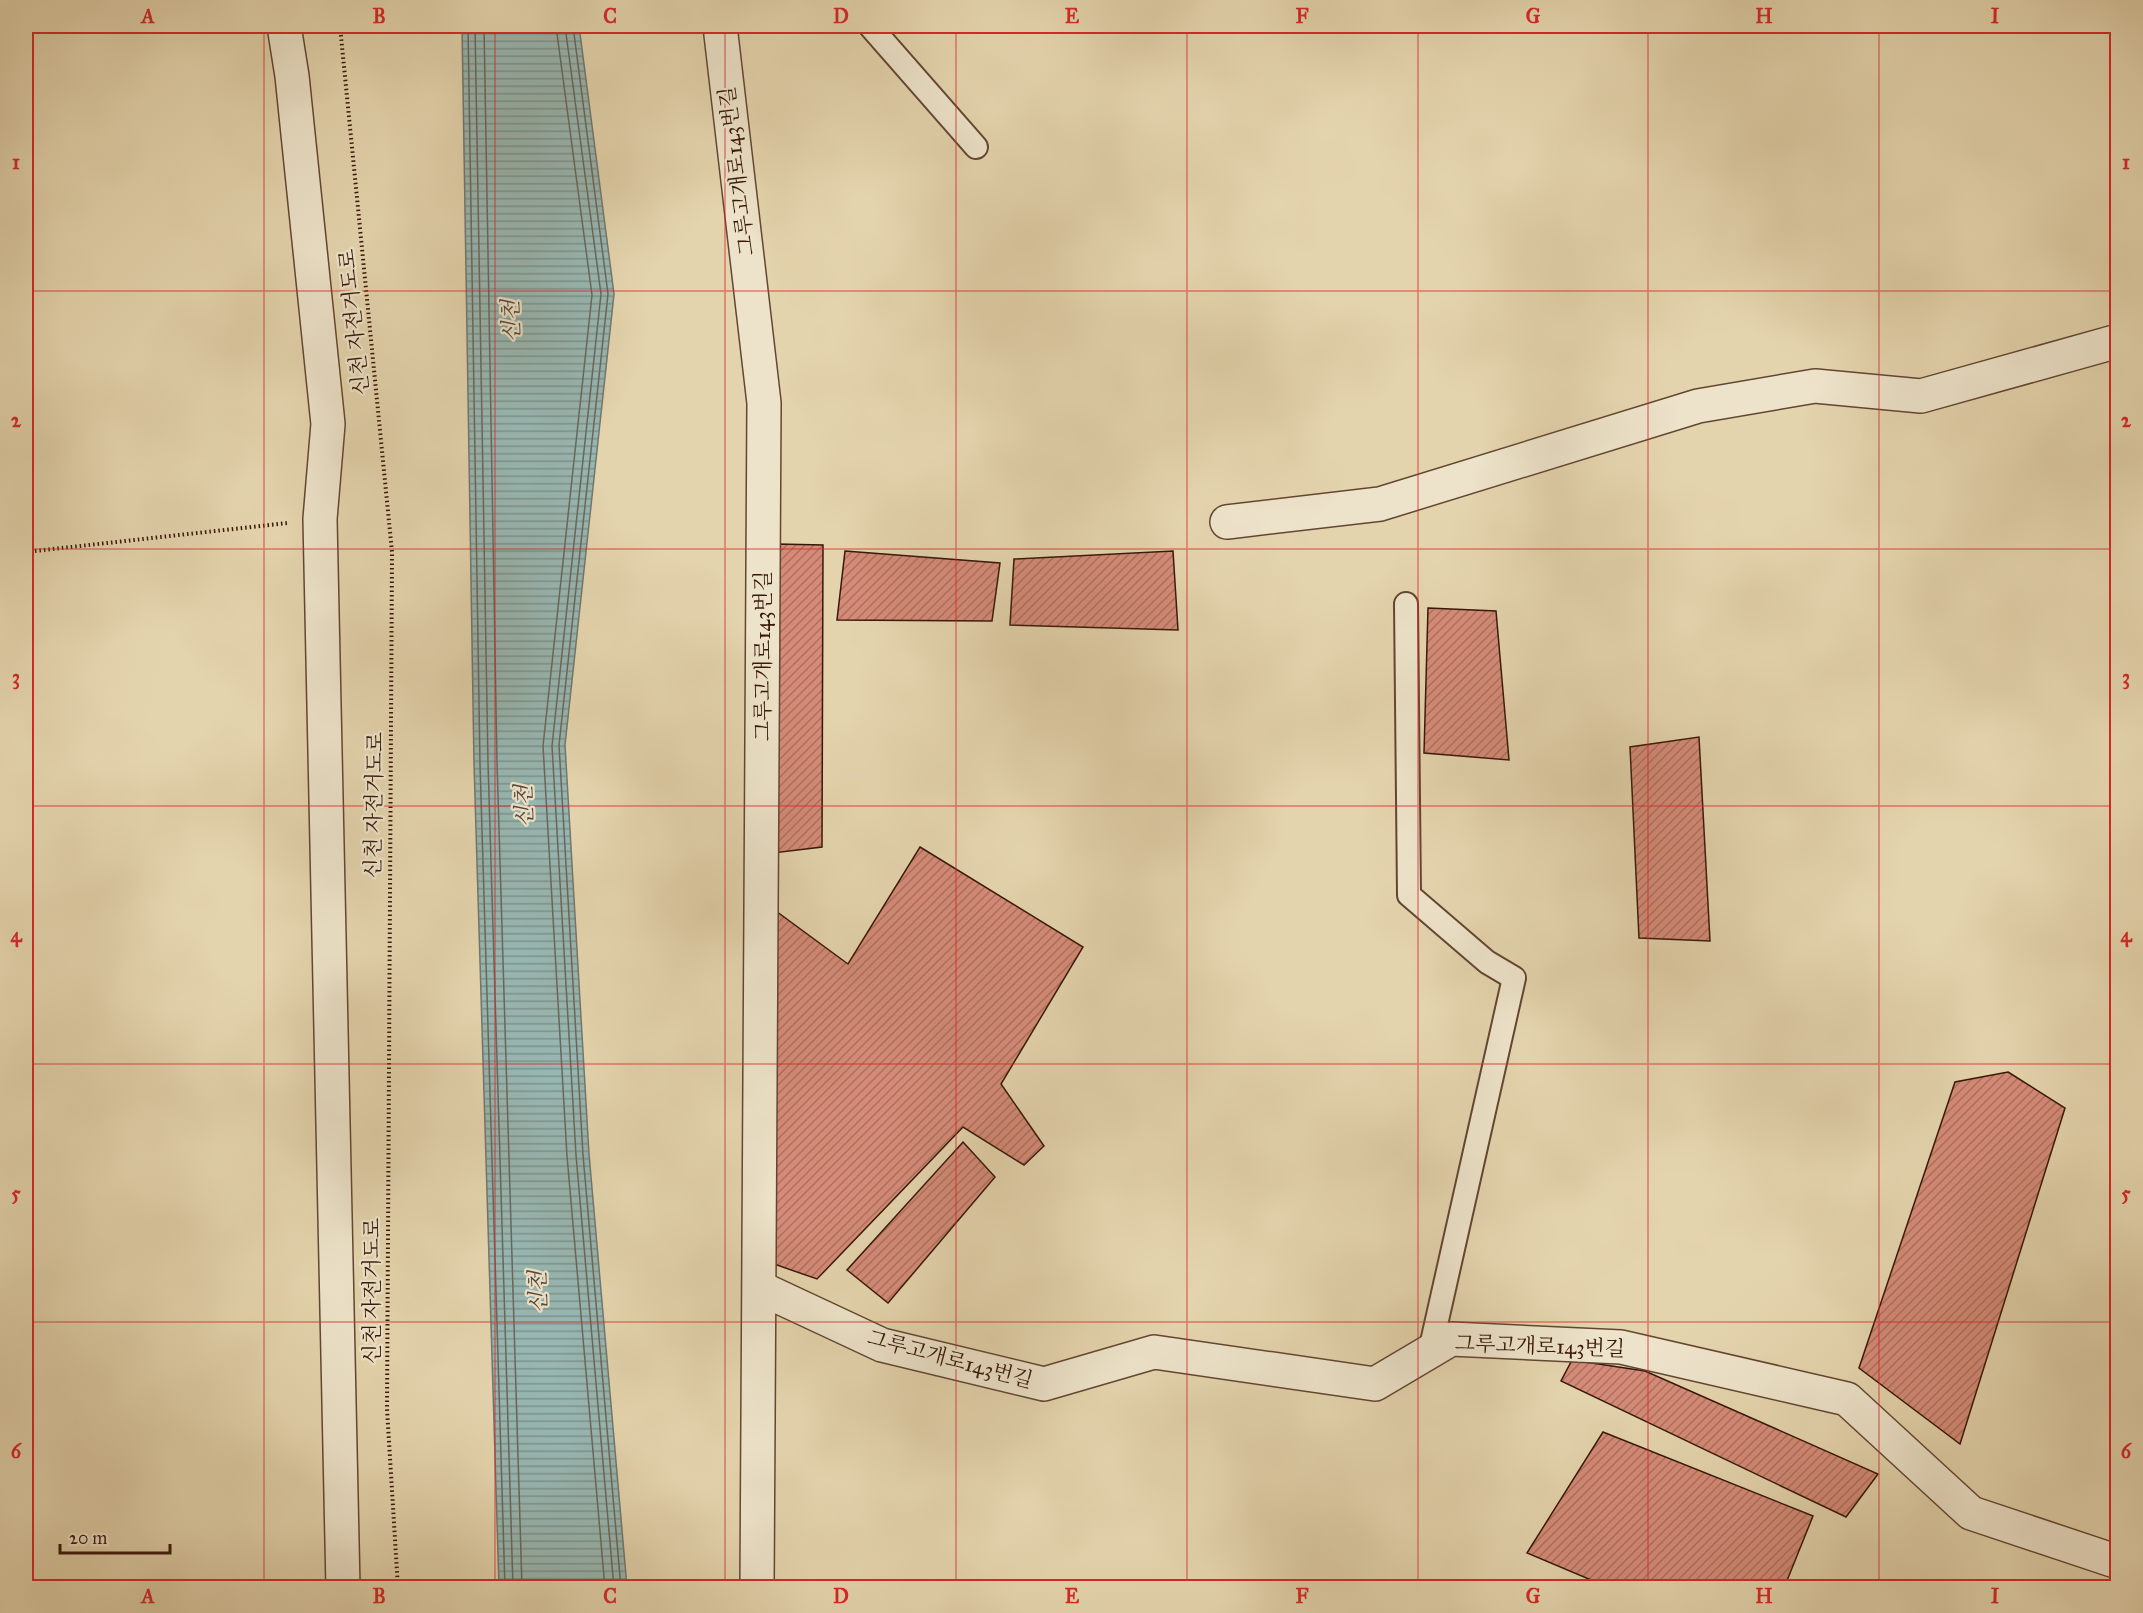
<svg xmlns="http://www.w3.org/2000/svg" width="2143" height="1613" font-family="'IM FELL Great Primer','Noto Serif KR',serif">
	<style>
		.water { fill: url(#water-rules); stroke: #72776e; stroke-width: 1.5 }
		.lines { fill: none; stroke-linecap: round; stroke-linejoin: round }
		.shore { stroke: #68675d; stroke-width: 1.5 }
		.building { fill: url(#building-hatch); stroke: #381708; stroke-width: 1.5 }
		.service-casing { stroke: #634631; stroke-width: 26 }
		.minor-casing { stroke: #634631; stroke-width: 36 }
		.path { stroke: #381708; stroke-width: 4; stroke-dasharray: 1.5 3; stroke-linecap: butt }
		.service { stroke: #ede3ca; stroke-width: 22 }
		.minor { stroke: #ede3ca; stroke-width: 33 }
		.grid { fill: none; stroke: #d62828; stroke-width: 1.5; stroke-opacity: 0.55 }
		.labels { text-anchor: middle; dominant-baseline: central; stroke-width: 4.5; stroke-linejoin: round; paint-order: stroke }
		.street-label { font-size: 21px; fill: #381708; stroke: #ede3ca }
		.water-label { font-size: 22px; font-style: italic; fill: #55473b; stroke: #ede3ca }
		.neatline { fill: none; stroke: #d62828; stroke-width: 2 }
		.grid-label { font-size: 20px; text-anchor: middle; font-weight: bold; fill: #d62828 }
	</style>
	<defs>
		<pattern id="water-rules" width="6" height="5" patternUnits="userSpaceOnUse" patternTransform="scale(1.5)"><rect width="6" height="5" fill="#98b7b2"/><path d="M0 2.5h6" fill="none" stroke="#7d948f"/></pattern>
		<pattern id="building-hatch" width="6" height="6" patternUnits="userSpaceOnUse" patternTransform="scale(1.5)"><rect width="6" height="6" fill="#d58b78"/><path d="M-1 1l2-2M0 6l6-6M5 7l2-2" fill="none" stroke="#ae7160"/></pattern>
	</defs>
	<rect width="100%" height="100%" fill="#e4d4ad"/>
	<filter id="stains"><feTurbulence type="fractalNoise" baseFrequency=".00333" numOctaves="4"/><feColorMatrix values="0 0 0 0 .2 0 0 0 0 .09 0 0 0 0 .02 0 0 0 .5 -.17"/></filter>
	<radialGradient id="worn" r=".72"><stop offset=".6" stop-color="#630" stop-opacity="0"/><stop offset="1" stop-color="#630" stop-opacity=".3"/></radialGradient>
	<path class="water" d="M462,26H579L614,294L565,745L589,1154L627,1587H499L474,764Z"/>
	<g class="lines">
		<path class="shore" d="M468,26L480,764L505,1588
			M475,26L488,763L513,1588
			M484,26L497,763L522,1588
			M556,26L592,295L543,746L567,1156L605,1588
			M565,26L601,294L552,746L576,1155L614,1588
			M573,26L608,294L559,745L583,1155L621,1588"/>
	</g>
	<path class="building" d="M777,544L823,545L822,847L773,853Z
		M845,551L1000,563L992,621L837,620Z
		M1173,551L1178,630L1010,625L1014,559Z
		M1428,608L1496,611L1509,760L1424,753Z
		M1699,737L1710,941L1639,938L1630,747Z
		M920,847L1083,947L1001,1084L1044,1146L1024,1165L963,1127L817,1279L774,1264L769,906L848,964Z
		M2008,1072L2065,1108L1960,1444L1859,1368L1955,1082Z
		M963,1142L995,1177L888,1303L847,1270Z
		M1572,1360L1645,1371L1878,1474L1846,1517L1561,1381Z
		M1603,1432L1813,1516L1784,1588H1610L1527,1553Z"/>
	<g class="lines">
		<defs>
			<path id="service" d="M870,26L976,147
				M1406,604L1409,895L1487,962L1514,978L1430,1351"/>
			<path id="minor" d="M284,26L292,76L328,424L320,519L343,1588
				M720,26L764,403L757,1588
				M1227,522L1380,504L1698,406L1815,386L1921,396L2118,341
				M760,1288L882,1345L1044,1384L1154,1352L1375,1384L1451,1339L1621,1347L1847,1399L1971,1513L2118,1562"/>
		</defs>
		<use href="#service" class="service-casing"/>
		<use href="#minor" class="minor-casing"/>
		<path class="path" d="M340,26L392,552L387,1409L398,1588
			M26,552L287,523"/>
		<use href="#service" class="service"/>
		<use href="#minor" class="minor"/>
	</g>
	<path class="grid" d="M264,26V1588M495,26V1588M725,26V1588M956,26V1588M1187,26V1588M1418,26V1588M1648,26V1588M1879,26V1588M26,291H2118M26,549H2118M26,806H2118M26,1064H2118M26,1322H2118"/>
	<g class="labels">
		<g class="street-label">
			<text transform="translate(737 171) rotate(-97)">그루고개로143번길</text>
			<text transform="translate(354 322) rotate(-96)">신천 자전거도로</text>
			<text transform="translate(763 656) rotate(-90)">그루고개로143번길</text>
			<text transform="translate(374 805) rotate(-89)">신천 자전거도로</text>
			<text transform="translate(372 1291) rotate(-90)">신천 자전거도로</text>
			<text transform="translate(1540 1346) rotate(2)">그루고개로143번길</text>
			<text transform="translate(950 1359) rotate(15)">그루고개로143번길</text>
		</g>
		<g class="water-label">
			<text transform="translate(511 321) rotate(-92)">신천</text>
			<text transform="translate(524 806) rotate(-92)">신천</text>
			<text transform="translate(538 1292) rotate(-92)">신천</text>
		</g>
	</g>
	<rect width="2143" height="1613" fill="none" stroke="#e4d4ad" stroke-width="66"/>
	<path d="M60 1544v9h110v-9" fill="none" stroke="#381708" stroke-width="3"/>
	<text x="69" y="1544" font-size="18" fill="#381708" stroke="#ede3ca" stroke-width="4.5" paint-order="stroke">20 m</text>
	<rect x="33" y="33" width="2077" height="1547" class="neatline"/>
	<g class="grid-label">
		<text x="148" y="23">A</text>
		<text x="379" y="23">B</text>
		<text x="610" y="23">C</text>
		<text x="841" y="23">D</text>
		<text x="1072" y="23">E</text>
		<text x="1302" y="23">F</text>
		<text x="1533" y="23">G</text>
		<text x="1764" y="23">H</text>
		<text x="1995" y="23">I</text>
		<text x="16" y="169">1</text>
		<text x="2126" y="169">1</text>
		<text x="16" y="427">2</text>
		<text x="2126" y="427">2</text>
		<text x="16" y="684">3</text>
		<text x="2126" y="684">3</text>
		<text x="16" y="942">4</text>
		<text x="2126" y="942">4</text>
		<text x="16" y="1200">5</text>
		<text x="2126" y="1200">5</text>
		<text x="16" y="1458">6</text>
		<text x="2126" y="1458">6</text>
		<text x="148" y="1603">A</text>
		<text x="379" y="1603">B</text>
		<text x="610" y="1603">C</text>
		<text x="841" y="1603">D</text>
		<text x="1072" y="1603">E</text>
		<text x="1302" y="1603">F</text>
		<text x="1533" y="1603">G</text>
		<text x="1764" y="1603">H</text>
		<text x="1995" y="1603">I</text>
	</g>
	<rect width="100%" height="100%" filter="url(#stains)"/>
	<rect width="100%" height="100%" fill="url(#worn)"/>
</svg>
